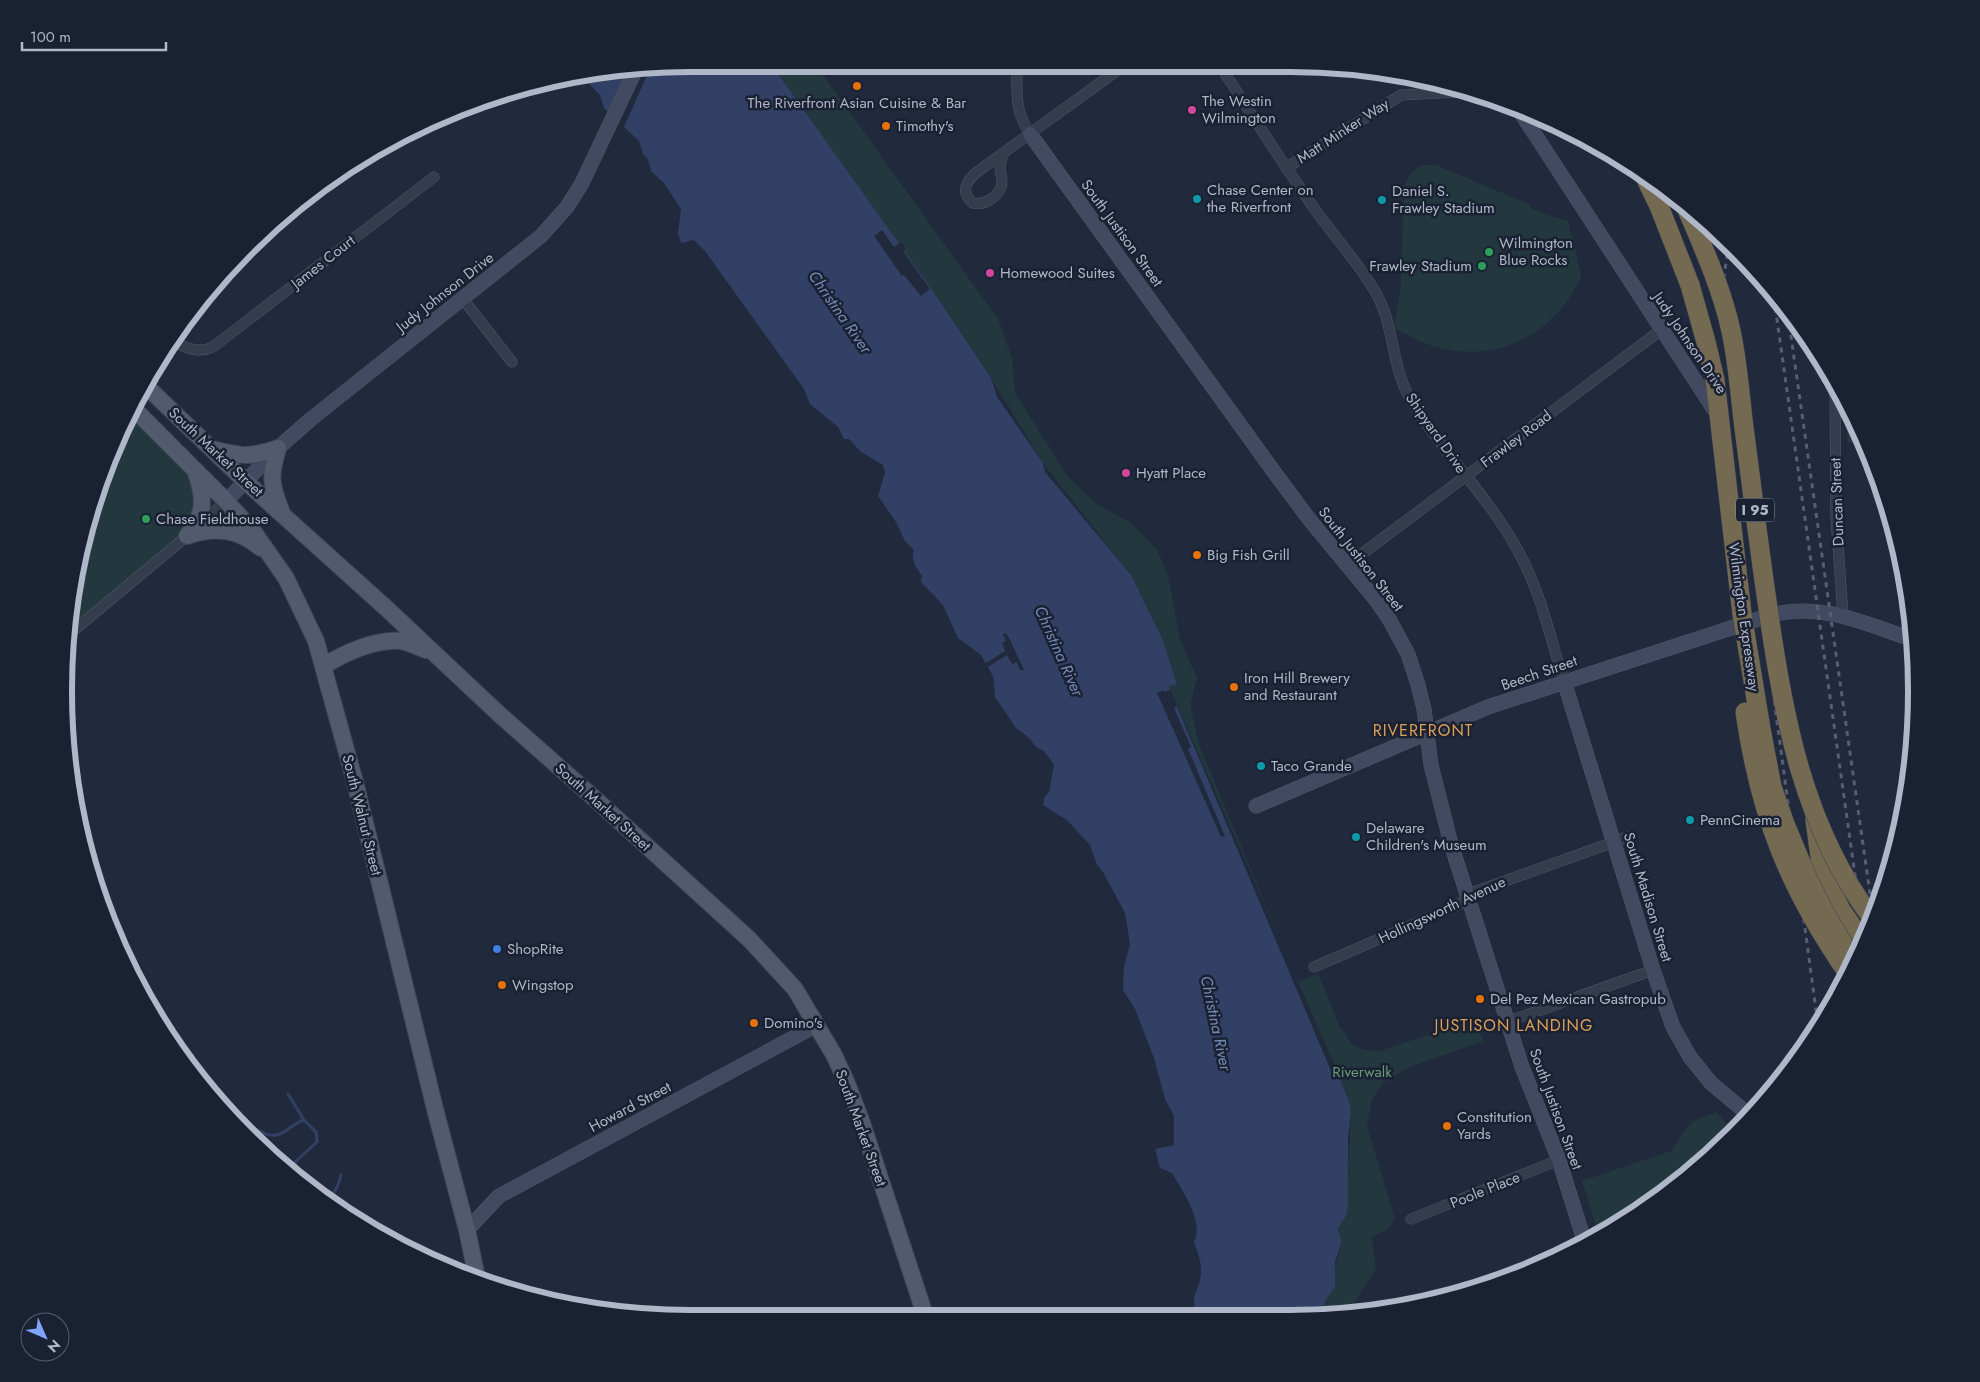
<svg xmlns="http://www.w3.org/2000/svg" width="1980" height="1382" font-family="Jost,sans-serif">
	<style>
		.green { fill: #23383e }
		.water { fill: #314064 }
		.pier { fill: #212a3d }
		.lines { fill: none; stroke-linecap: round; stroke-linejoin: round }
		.stream { stroke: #314064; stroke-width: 3 }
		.street-casing { stroke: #505768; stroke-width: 11 }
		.secondary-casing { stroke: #505768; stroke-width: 15 }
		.primary-casing { stroke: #3e4556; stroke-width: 18 }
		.highway-casing { stroke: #3d4455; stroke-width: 20 }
		.street { stroke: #353c4d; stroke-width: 10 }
		.secondary { stroke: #424a61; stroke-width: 14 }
		.primary { stroke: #525b6d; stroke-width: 16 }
		.highway { stroke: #746a51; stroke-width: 19 }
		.rail { stroke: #565f75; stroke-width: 3; stroke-dasharray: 5 5; stroke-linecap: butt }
		.highway-bridge-casing { stroke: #3d4455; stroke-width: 20; stroke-linecap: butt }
		.highway-bridge { stroke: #746a51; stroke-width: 19 }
		.food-dot { fill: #e8710a; stroke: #1a2132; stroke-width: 2 }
		.hotel-dot { fill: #d1479c; stroke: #1a2132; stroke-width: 2 }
		.culture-dot { fill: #0f9aa8; stroke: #1a2132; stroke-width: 2 }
		.leisure-dot { fill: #2e9e5b; stroke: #1a2132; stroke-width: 2 }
		.shop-dot { fill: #3f7fe0; stroke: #1a2132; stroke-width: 2 }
		.labels { text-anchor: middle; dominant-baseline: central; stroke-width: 5; stroke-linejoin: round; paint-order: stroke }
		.shield { fill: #1a2132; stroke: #838a9c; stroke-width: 1 }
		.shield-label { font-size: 14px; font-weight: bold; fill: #b0b7c9 }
		.poi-label { font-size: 15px; fill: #b0b7c9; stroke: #1a2132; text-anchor: start }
		.street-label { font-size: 15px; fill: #b0b7c9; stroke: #1a2132 }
		.park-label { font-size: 15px; fill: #659c77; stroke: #1a2132 }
		.water-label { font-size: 16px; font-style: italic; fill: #7589b3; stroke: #1a2132 }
		.neighbourhood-label { font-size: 16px; letter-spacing: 1px; fill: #dda057; stroke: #1a2132 }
		.rim { fill: none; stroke: #b0b7c9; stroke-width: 6 }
	</style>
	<rect width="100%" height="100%" fill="#212a3d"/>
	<path class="green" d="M771,64H815L998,319L1012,358L1015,393L1067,476L1094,502L1132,524L1157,550L1168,576L1180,639L1197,678L1190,704L1199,745L1298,982L1318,974L1339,1025L1352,1044L1364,1050L1380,1051L1476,1019L1483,1041L1410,1067L1384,1082L1372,1099L1367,1126L1395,1219L1390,1227L1372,1237L1376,1269L1348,1312L1323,1315L1326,1300L1335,1287V1268L1342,1241L1336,1229L1346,1216L1351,1112L1350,1104L1336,1068L1169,686L1177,683L1162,638L1131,575L1043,463L991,378L931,288Z
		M1422,165H1436L1531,205L1530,208L1547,215L1568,221L1581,274L1580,279C1553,336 1495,365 1433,346C1419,342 1407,334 1394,328L1401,286L1404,186L1410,174Z
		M1845,406L1867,448L1848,442Z
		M134,409L195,471L197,523L67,636L69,609L112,451Z
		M1716,1112L1735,1132L1732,1135L1638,1212L1599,1235L1582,1181L1671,1151C1677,1144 1681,1134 1687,1127C1695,1119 1707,1116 1716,1112Z"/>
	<path class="water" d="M691,64H771L931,288L991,378L997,397L1043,463L1045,472L1131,575L1162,638L1177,684L1169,686L1170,690L1331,1071L1336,1068L1350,1104L1351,1112L1348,1138V1207L1346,1216L1337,1229L1342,1241L1335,1262V1287L1326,1300L1322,1315L1289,1318H1194L1196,1314C1191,1293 1196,1298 1200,1280C1203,1267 1199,1255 1194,1242C1204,1221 1183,1192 1172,1173L1160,1168L1155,1149L1174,1145V1116L1165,1099L1154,1058L1135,1009L1123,990L1124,967L1130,944L1125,913L1103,872L1097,865L1090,845L1067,820L1043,805L1044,798L1049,792L1054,765L1044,751L1036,747L1028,737L1016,728L995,697L993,676L981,655L958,638L943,605L921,582L922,576C917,568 910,560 914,550L905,541L896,522L878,496L885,473L883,465L861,452L849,439H844L838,427L810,404L804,389L705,251L694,240L681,243L678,234L681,209L664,183L651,171L648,159L643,154L639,141L604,108L600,95L583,78Z"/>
	<path class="pier" d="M650,69L623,129L607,114L627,72Z
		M882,230L894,247L901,242L906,248L903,251L930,289L921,296L904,275L902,276L874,236Z
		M1006,633L1010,640L1024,670H1020L1017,662L1012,664L1007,655L986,668L983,665L1005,651L1002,643L1006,641L1003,634Z
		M1163,690L1164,692L1170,690L1177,706L1174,708L1191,747L1188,749L1225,836L1221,837L1157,693Z"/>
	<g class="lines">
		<path class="stream" d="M288,1094L304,1120L316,1132L317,1142L295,1162L297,1175
			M239,1124C253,1123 262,1137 276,1135C287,1133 293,1123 304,1120
			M325,1198C336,1195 338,1185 341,1175"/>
		<defs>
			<path id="street" d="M1017,64C1017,91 1014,110 1030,134
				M1219,64C1252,115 1284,166 1319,215C1338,241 1361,266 1377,295C1395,328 1391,368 1412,402C1443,453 1488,496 1517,549C1540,589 1550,637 1564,681
				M1004,152C1003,157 1000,162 1000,167C1000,174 1004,181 1001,187C998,197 983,206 973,203C960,192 966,181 977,172L1126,64
				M1286,168L1401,95L1459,92
				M463,299L512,362
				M171,340C186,348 197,354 213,347L434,177
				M1835,389L1836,517L1843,616
				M1347,565L1661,330
				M67,636L187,536L226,501
				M1314,967L1460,904L1474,892L1628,837
				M1507,1022L1653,970
				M1411,1219L1559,1160"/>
			<path id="secondary" d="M1521,113L1717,414
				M1030,134L1277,476L1309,519L1376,600L1389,619L1408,654L1418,685L1424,709L1431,765L1451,844L1522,1067L1559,1160L1585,1243
				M226,501L278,448L311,419L541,236L567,207L582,183L635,71
				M1564,681L1653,970L1673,1027L1690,1057L1711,1083L1749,1115
				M1256,806L1488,707L1771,615C1821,602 1864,623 1911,639
				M467,1230L499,1196L817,1025"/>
			<path id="primary" d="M146,386L245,481L385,607L499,714L594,798L749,939L795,989L834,1055L846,1081L861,1120L926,1318
				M134,409L226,501L253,531L286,578L316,641L355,782L436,1113L467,1230L477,1278
				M278,448C270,476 270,483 281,510
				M212,449C242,456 248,458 278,448
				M187,536C215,526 238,529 261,548
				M187,536C205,514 205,499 196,473
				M324,666C344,653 375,639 400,641C409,642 418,647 426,650"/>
			<path id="highway" d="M1645,177L1659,206L1690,285
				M1815,820L1822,871L1841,910L1863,942"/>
		</defs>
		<use href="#street" class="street-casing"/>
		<use href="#secondary" class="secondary-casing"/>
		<use href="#primary" class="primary-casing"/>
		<use href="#highway" class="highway-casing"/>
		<use href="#street" class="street"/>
		<use href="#secondary" class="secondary"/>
		<use href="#primary" class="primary"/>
		<use href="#highway" class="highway"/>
		<path class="rail" d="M1729,244L1723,282L1726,344L1818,1025
			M1774,298L1864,939
			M1788,315L1873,915"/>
		<defs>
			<path id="highway-bridge" d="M1686,207C1703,247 1722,289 1731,331C1738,363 1740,396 1744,428C1752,488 1759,548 1768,608C1783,717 1804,828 1872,918
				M1690,285L1706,342L1715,380L1742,614L1761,729L1772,787L1785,824L1807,877L1825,913L1853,960
				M1745,712C1760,815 1788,886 1847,972"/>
		</defs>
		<use href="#highway-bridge" class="highway-bridge-casing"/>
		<use href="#highway-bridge" class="highway-bridge"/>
	</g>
	<g class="food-dot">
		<circle cx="857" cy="86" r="5"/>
		<circle cx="886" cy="126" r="5"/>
		<circle cx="1197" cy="555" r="5"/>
		<circle cx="1234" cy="687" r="5"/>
		<circle cx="502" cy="985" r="5"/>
		<circle cx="1480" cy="999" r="5"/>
		<circle cx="754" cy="1023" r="5"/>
		<circle cx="1447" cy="1126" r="5"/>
	</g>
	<g class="hotel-dot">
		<circle cx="1192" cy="110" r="5"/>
		<circle cx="990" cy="273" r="5"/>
		<circle cx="1126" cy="473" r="5"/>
	</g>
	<g class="culture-dot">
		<circle cx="1197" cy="199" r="5"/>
		<circle cx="1382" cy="200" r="5"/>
		<circle cx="1261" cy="766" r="5"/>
		<circle cx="1690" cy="820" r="5"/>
		<circle cx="1356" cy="837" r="5"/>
	</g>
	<g class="leisure-dot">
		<circle cx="1489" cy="252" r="5"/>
		<circle cx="1482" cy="266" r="5"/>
		<circle cx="146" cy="519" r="5"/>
	</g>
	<circle class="shop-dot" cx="497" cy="949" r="5"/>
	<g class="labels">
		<rect class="shield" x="1736" y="498.5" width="38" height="23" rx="4"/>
		<g class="shield-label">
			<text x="1755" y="510">I 95</text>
		</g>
		<g class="poi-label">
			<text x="1202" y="101">The Westin<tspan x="1202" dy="17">Wilmington</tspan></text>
			<text x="857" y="103" text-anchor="middle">The Riverfront Asian Cuisine &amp; Bar</text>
			<text x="896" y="126">Timothy's</text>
			<text x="1207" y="190">Chase Center on<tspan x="1207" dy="17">the Riverfront</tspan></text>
			<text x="1392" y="191">Daniel S.<tspan x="1392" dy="17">Frawley Stadium</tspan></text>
			<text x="1499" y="243">Wilmington<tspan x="1499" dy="17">Blue Rocks</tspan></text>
			<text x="1472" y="266" text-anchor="end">Frawley Stadium</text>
			<text x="1000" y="273">Homewood Suites</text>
			<text x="1136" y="473">Hyatt Place</text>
			<text x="156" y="519">Chase Fieldhouse</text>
			<text x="1207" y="555">Big Fish Grill</text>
			<text x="1244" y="678">Iron Hill Brewery<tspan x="1244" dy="17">and Restaurant</tspan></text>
			<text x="1271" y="766">Taco Grande</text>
			<text x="1700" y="820">PennCinema</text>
			<text x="1366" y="828">Delaware<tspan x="1366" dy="17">Children's Museum</tspan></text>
			<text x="507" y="949">ShopRite</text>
			<text x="512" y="985">Wingstop</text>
			<text x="1490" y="999">Del Pez Mexican Gastropub</text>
			<text x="764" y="1023">Domino's</text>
			<text x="1457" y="1117">Constitution<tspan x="1457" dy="17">Yards</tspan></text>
		</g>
		<g class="street-label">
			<text transform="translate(1343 131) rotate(-33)">Matt Minker Way</text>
			<text transform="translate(1122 233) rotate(54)">South Justison Street</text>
			<text transform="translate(323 262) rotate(-38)">James Court</text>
			<text transform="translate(445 292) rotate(-38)">Judy Johnson Drive</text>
			<text transform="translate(1690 343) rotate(56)">Judy Johnson Drive</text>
			<text transform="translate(1436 433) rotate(55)">Shipyard Drive</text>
			<text transform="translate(1516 439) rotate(-37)">Frawley Road</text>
			<text transform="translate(216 452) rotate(43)">South Market Street</text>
			<text transform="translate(1837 502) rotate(-92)">Duncan Street</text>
			<text transform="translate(1361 559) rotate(52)">South Justison Street</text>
			<text transform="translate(1744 617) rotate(82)">Wilmington Expressway</text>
			<text transform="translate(1539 673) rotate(-19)">Beech Street</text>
			<text transform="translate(603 807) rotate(42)">South Market Street</text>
			<text transform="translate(362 815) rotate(76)">South Walnut Street</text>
			<text transform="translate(1648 897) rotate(73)">South Madison Street</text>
			<text transform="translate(1442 910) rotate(-25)">Hollingsworth Avenue</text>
			<text transform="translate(630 1107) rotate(-28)">Howard Street</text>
			<text transform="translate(1556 1109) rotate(70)">South Justison Street</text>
			<text transform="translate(861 1128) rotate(70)">South Market Street</text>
			<text transform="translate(1485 1190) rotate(-22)">Poole Place</text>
		</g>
		<g class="park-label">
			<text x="1362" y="1072">Riverwalk</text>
		</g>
		<g class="water-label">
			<text transform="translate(840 312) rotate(55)">Christina River</text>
			<text transform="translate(1059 651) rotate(66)">Christina River</text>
			<text transform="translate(1216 1023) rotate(78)">Christina River</text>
		</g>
		<g class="neighbourhood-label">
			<text x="1423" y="730">RIVERFRONT</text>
			<text x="1514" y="1025">JUSTISON LANDING</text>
		</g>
	</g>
	<path d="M0 0H1980V1382H0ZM690 72H1290A618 618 0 0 1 1908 690V692A618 618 0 0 1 1290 1310H690A618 618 0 0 1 72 692V690A618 618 0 0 1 690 72Z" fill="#1a2132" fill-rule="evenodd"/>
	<path class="rim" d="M690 72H1290A618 618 0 0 1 1908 690V692A618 618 0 0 1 1290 1310H690A618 618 0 0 1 72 692V690A618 618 0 0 1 690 72Z"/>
	<g transform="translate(45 1337) rotate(135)"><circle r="24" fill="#1a2132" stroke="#565d6e"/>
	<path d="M0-4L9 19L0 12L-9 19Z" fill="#7fa3ff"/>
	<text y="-8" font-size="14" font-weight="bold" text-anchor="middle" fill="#b0b7c9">N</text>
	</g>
	<path d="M22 42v8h144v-8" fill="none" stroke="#b0b7c9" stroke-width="2.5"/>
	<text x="30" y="42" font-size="15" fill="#b0b7c9" stroke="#1a2132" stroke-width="4" paint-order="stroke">100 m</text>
</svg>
